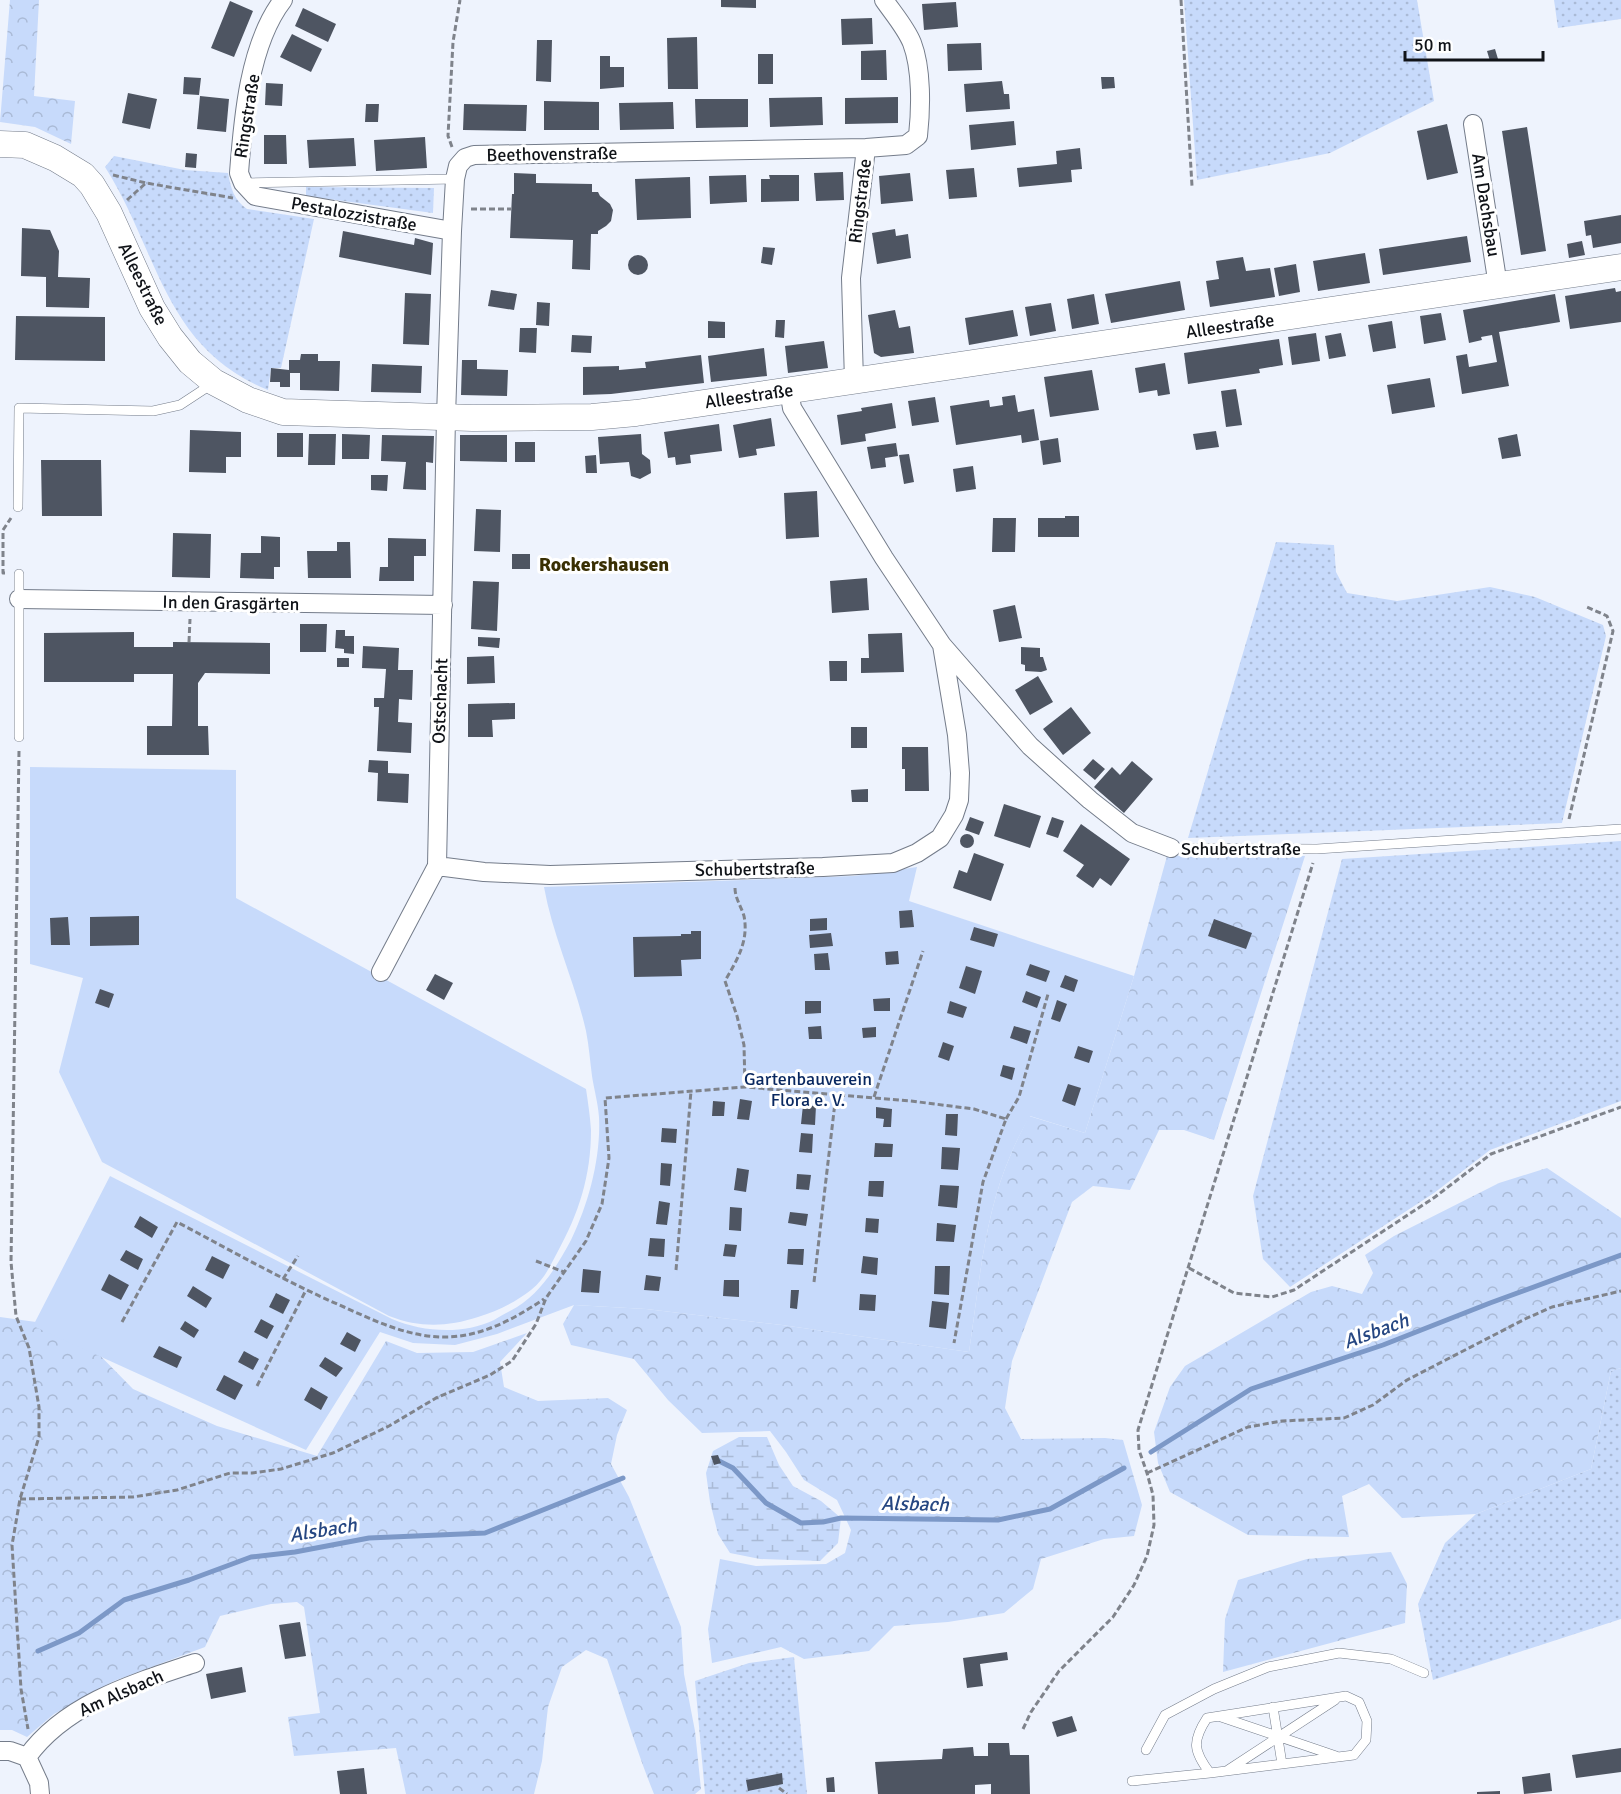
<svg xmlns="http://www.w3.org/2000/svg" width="1621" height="1794" font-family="Signika,sans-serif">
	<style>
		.grass { fill: url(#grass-dots) }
		.forest { fill: url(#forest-crowns) }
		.wetland { fill: url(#wetland-marsh) }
		.garden { fill: #c7dafb }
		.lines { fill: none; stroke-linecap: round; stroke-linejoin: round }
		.stream { stroke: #7c98c7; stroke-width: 5 }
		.building { fill: #4e5562 }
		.lane-casing { stroke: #747c8a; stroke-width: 10 }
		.street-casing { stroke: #747c8a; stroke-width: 20 }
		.secondary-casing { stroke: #747c8a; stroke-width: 27 }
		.path { stroke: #7f838b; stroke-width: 3; stroke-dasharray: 6 3; stroke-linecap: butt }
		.lane { stroke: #fff; stroke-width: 9 }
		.street { stroke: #fff; stroke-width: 18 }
		.secondary { stroke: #fff; stroke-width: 26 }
		.labels { text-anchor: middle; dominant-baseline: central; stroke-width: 6; stroke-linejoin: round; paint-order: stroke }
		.street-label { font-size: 18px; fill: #101318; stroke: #fff }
		.park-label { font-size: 18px; fill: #08275f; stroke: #fff }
		.neighbourhood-label { font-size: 20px; font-weight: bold; fill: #392f03; stroke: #fff }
		.water-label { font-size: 20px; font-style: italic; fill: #264782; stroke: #fff }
	</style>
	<defs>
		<pattern id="grass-dots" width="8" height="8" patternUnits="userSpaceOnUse" patternTransform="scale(1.5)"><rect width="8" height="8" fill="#c7dafb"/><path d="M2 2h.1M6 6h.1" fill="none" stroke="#aabad6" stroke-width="1.8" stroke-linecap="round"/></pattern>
		<pattern id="forest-crowns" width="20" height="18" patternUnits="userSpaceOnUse" patternTransform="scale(1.5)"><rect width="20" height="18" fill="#c7dafb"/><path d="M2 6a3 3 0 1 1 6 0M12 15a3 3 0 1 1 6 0" fill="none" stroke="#aabad6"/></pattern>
		<pattern id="wetland-marsh" width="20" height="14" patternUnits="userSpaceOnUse" patternTransform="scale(1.5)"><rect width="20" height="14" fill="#c7dafb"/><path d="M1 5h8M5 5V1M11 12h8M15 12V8" fill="none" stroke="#aabad6"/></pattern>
	</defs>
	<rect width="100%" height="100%" fill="#eef3fd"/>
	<path class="grass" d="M1184,0H1417L1434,101L1330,153L1197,180Z
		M1554,0H1621V19L1558,28Z
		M114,156L185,170L228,173C231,189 234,200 247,209L314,219L281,368H271L268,390C163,347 159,252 105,167Z
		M306,187L434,188L433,213L306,196Z
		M1276,542L1334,545L1336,572L1347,593L1397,601L1490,587L1535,597L1603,625L1606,636L1562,823L1188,838Z
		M1621,841V1101L1490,1150L1434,1193L1290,1287L1263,1259L1253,1196L1342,859Z
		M1621,1368V1619L1433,1680L1418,1604L1445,1543L1476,1514L1591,1469L1611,1371Z
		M794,1657L807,1794H705L695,1681L749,1663Z"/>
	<path class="forest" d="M10,0H39L34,96L75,101L71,144L35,127L0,122Z
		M1214,855L1305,856L1214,1140L1184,1130H1159L1130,1190L1093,1186L1072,1202L1012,1361L1005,1408L1021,1439L1105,1438L1123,1440L1142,1505L1134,1536L1104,1539L1041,1559L1033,1589L1004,1613L948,1622L894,1626L869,1651L804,1659L781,1647L712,1663L708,1629L720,1559L756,1566L826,1564L845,1553L851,1530L837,1500L804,1480L786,1452L770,1431L702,1433L668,1400L634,1359L571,1345L563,1324L574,1305L646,1309L782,1325L969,1352C979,1286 984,1215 1011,1154C1016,1141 1023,1129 1029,1116L1085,1133L1134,976L1167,856Z
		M1547,1168L1621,1218V1368L1611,1371L1591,1469L1476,1514L1402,1518L1369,1484L1342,1496L1349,1537L1248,1535L1170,1492L1158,1463L1154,1432L1170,1387L1185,1366L1311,1292L1332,1286L1362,1294L1373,1273L1365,1255L1394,1236L1499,1183Z
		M0,1317L72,1327L133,1389L217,1426L317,1456L386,1341L417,1353L473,1352L527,1333L500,1362L504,1387L538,1401L608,1398L627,1410L617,1435L611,1464L629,1497L681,1627L684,1674L695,1731L701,1789L695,1794H654C636,1750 623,1704 607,1659L586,1650L562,1667L548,1707L542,1761L534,1794H406L396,1748L294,1756L288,1717L320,1713L304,1607L297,1602L271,1604L220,1616L205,1647L114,1681L54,1714L27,1737L12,1730H0Z
		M1391,1552L1407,1584L1405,1623L1223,1672L1225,1619L1238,1580L1307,1559Z"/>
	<path class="wetland" d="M739,1437H767L779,1465L793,1486L821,1501L841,1518L838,1543L820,1561L760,1559L730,1553L718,1534L710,1502L706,1473L713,1451Z"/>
	<path class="garden" d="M30,767L236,770V898L586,1089C588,1102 590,1116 591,1130C591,1176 579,1213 557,1253C550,1266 544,1280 531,1290C516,1302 497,1311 478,1317C447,1327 420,1328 389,1316L102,1162L59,1072L83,978L30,964Z
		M917,867L909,901L1134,976L1085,1133L1030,1116C1023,1129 1016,1141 1011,1154C984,1215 979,1286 969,1352L782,1325L646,1309L574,1305L497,1334L455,1345L413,1343L380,1332L306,1450L33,1326L110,1176L392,1319C423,1332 462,1335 494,1320C499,1317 504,1314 510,1311C539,1296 556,1268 571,1240C589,1203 601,1157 599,1117C598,1103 594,1089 592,1076C590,1061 589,1046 586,1031C575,982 553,937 544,887L854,876Z"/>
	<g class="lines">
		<path class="stream" d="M1151,1452L1251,1389L1383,1345L1490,1303L1621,1255
			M717,1460L733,1468L766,1503L801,1523L823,1522L841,1518L998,1520L1050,1509L1124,1468
			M38,1651L79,1633L124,1600L189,1580L251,1557L295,1552L369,1538L485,1533L623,1478"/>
	</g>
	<path class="building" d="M721,0H756V8L721,7Z
		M230,1L253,11L234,57L211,48Z
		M956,2L958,27L924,30L922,4Z
		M303,8L336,24L328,42L295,26Z
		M872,18L873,44L842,45L841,19Z
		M292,34L322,49L311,72L280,57Z
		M697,37L698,89H668L667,38Z
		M537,40H552L551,82L536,81Z
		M981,43L982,70L948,71L947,44Z
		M1495,49L1498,59L1490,61L1487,51Z
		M886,50L887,80H861V51Z
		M758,54H773V84H758Z
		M600,56H610V67H624V87L600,89Z
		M184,77L201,78L199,95L183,94Z
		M1101,77H1114L1115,88L1102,89Z
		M1002,81L1004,94H1009L1010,109L966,112L964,84Z
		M266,83L283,84L282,106L265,105Z
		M128,93L157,99L150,129L122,123Z
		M200,96L229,99L226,132L197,129Z
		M822,97L823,125L770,127L769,98Z
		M898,97V123L845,124V98Z
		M695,99H748V127L696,128Z
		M544,101L599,102V130H544Z
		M673,102L674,129L620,130L619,103Z
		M366,104H379L378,122H365Z
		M464,104L527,105L526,131L463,130Z
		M1014,121L1016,145L971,150L969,125Z
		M1447,124L1458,173L1427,180L1417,131Z
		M1527,127L1546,251L1521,255L1502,131Z
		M264,135H286L287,164H264Z
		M425,137L427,168L376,171L374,140Z
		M354,138L356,166L309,168L307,140Z
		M1080,148L1082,169L1071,170L1072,182L1019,187L1017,168L1057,164L1056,151Z
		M186,153L197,154L196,168L185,167Z
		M974,168L977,197L949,199L946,170Z
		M843,172L844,200L816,201L814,173Z
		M514,173L536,174V183L592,184V192H598L600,196L610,204L613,210L611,221L606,226L598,231V234H591L590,270L572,269L573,240L510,238L512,194H514Z
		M910,173L913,201L881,204L879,176Z
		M746,175L747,202L710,204L709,176Z
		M769,175H799V201L761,202V179H770Z
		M690,177L691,218L637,220L635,179Z
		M1621,215V243L1593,248L1591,235L1586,236L1584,221Z
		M22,228L50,230L59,251L58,277L90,278L89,308L46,307V277L21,276Z
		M895,229L896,236L908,234L911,258L877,264L872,233Z
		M343,231L414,245L415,238L433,243L431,275L339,257Z
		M1467,236L1471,262L1383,275L1379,249Z
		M1582,241L1585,255L1569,258L1567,244Z
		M763,247L775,248L772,265L761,263Z
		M1365,253L1370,283L1318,291L1313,261Z
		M628 265a10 10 0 1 1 20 0a10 10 0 1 1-20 0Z
		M1243,257L1246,271L1270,268L1275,297L1210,307L1206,281L1219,279L1216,261Z
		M1296,264L1300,292L1279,296L1274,268Z
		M1180,281L1185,310L1111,323L1105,294Z
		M1615,288L1616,292L1621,291V322L1570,329L1565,296Z
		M491,290L517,294L514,310L488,306Z
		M405,293L431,294L429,345L403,344Z
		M1094,294L1099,324L1072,329L1067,299Z
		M1555,294L1560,322L1499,332L1509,386L1462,394L1456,356L1467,354L1469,367L1497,362L1492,335L1481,337L1482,340L1469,343L1463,310Z
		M537,302L550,303L549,326L536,325Z
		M1051,303L1056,331L1030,336L1025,307Z
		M895,310L899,328L910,326L914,353L881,357L874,353L868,315Z
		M1013,310L1018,336L969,345L965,318Z
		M1441,313L1446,340L1424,344L1420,316Z
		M16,316L105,317V361L15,360Z
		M776,320H785L784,338L775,337Z
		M708,321L725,322V338H708Z
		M1392,321L1396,348L1373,352L1368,325Z
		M520,328H537L536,353L519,352Z
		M1316,333L1320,361L1292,365L1288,337Z
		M1341,333L1346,356L1329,359L1325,336Z
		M572,335L592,336L591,353L571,352Z
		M1279,339L1283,365L1259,369L1260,373L1188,384L1184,353Z
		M824,341L828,368L788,373L785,346Z
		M764,348L767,376L711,382L708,356Z
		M301,354H318V361H340L339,391L300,390V373H290V387H280V382H270L271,368L289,370V360H300Z
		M701,355L704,383L611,394L583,395V367L619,366V370L642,368H646L645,362Z
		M462,360H477V369L508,370L507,396L461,395Z
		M1165,363L1170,394L1158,396L1157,390L1139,393L1135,368Z
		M372,364L422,366L421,393L371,392Z
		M1092,370L1099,410L1050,417L1044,377Z
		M1430,378L1435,407L1392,414L1387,385Z
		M1236,389L1242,425L1226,427L1221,391Z
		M1015,395L1018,412L1034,409L1039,440L1022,443L1021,435L956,445L950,406L989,400L990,407L1003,405L1002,397Z
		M935,397L939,422L912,426L908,401Z
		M892,403L896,428L865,434L866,441L841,445L837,415L862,411L861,408Z
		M771,418L775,446L756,449L757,455L739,458L733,425Z
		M719,424L722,451L690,455L691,463L676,465L675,457L668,458L664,432Z
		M190,430L241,432V457H226V473L189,472Z
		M1216,431L1219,447L1196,450L1193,434Z
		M277,433H303V457H277Z
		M309,434H336L335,465H308Z
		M342,434L370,435L369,459H342Z
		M641,434L642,454L650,460L651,473L640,479L631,476L629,462L600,464L598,437Z
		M1517,434L1521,456L1502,459L1498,438Z
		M382,435L434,436L433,463L426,462V490L403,489L406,462L381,461Z
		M460,435H507V462L460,461Z
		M1058,438L1061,462L1043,465L1040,441Z
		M515,442H535V462H515Z
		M896,443L898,456L885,458L886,467L871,469L867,447Z
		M909,454L914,482L904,484L899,455Z
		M596,455L597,473H586L585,456Z
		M41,460H101L102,516H42Z
		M973,466L976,489L956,492L953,469Z
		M371,475H388L387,491L371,490Z
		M817,491L819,537L786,539L784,493Z
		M476,509L501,510L500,552L474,551Z
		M1065,516H1079V537H1038V518H1065Z
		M993,518H1016L1015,552H992Z
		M173,533L211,534L210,578L172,577Z
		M261,536L280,537V567H274V579L240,578L241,553H261Z
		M388,538L426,539V556H414V581H379L380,567H388Z
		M337,542H350L351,578H308L307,551H337Z
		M512,554H530V569H512Z
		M867,578L869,610L832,613L830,581Z
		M473,581L499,582L497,631L471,629Z
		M1015,605L1022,638L999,642L993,610Z
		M300,624H327L326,652H300Z
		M336,630H345V636H354V654L344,653V649L335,648Z
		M134,632V647H173V642L270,643V674L205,673L198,683V726H208L209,755H147V726H172L173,674H134V682H44V633Z
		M902,633L904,672L861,673V658H869L868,634Z
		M478,637L500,638L499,648L478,646Z
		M363,646L399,648L398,670H413L412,700L399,699L398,722L412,723L411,753L377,751L379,707H374V698H384L386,669L362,668Z
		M1021,647L1040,648V657H1043L1047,670L1041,672L1025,671V665L1021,664Z
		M494,656L495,683L467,684V657Z
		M337,658H349V667H337Z
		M829,661H847V681H830Z
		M1038,676L1053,702L1030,715L1015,690Z
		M515,703V719L492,720L493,737H468V704Z
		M1071,707L1091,733L1063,755L1043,729Z
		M851,727H867V748H851Z
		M902,747H928L929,791H905V769H902Z
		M1093,759L1105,769L1095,780L1083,770Z
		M369,760L388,761V773L409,774L408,803L377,801L378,773L368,772Z
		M1132,761L1153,779L1124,813L1094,787L1112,767L1120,775Z
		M868,789V802H852L851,790Z
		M1004,804L1041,816L1030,848L994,836Z
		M970,817L984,822L979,835L965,830Z
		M1052,817L1064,821L1058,838L1046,834Z
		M1081,824L1130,859L1111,886L1100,878L1093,888L1076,876L1084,865L1063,851Z
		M960 841a7 7 0 1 1 14 0a7 7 0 1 1-14 0Z
		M974,853L1004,864L991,901L953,888L959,870L967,873Z
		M912,910L914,927L900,928L899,911Z
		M139,916V945L90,946V917Z
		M68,917L70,945H51L50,918Z
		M827,918V930L810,931V919Z
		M1214,919L1252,933L1246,949L1208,936Z
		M974,927L998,934L994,947L970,940Z
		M691,931H701V959L681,960L682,976L634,977L633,937L681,936V934H691Z
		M831,933L833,946L810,948L809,935Z
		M898,951L899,964L886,965L885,952Z
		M828,953L830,970H815L814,954Z
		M1030,964L1050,971L1046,982L1026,975Z
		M966,966L982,971L975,994L959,988Z
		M435,974L453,983L444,1000L426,990Z
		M1065,975L1078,980L1074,992L1060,987Z
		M100,989L114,994L109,1008L95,1003Z
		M1026,991L1041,997L1037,1008L1022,1002Z
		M890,998V1011H874L873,999Z
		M1057,1000L1067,1004L1060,1022L1051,1019Z
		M805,1001H821V1013L805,1014Z
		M950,1001L967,1007L963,1018L947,1013Z
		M821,1026L822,1039H809L808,1027Z
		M1014,1026L1031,1031L1027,1044L1010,1038Z
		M876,1027V1037L863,1038L862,1028Z
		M943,1042L954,1046L949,1061L938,1057Z
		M1078,1046L1093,1051L1089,1063L1074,1058Z
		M1003,1065L1015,1068L1012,1080L1000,1076Z
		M1068,1084L1081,1088L1075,1106L1062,1101Z
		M740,1099L752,1101L749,1120L737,1119Z
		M713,1101L725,1102L724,1116H712Z
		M803,1105L816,1106L815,1125L801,1124Z
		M876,1107L892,1109L891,1127H883L884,1119L876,1118Z
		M946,1114H958L957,1136L945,1135Z
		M662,1128L677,1129L676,1143L661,1142Z
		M801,1133L813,1134L812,1153L799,1152Z
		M875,1143L893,1144L892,1157H874Z
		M942,1147L960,1148L958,1170L941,1169Z
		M661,1163L672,1164L670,1186L660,1185Z
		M737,1168L749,1170L746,1192L734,1190Z
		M797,1174L811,1175L809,1190L796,1189Z
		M869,1181H884L883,1197L868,1196Z
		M940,1185L959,1186L957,1208L938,1206Z
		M659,1201L670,1203L667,1225L656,1224Z
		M730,1207L742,1208L741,1231L729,1230Z
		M790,1212L808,1214L806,1226L788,1223Z
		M140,1216L158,1227L152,1238L134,1227Z
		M866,1218L879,1219L878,1233L865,1232Z
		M937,1223L956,1225L954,1242L936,1241Z
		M650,1238L665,1239L664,1257L648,1256Z
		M725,1244L737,1245L735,1257L723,1256Z
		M788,1249H804L803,1265L787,1264Z
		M126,1250L143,1259L138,1270L120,1260Z
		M212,1256L230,1265L223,1279L205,1270Z
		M863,1256L878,1258L877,1275L861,1273Z
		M935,1266H950L949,1295L934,1294Z
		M583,1269L601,1271L599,1293L581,1292Z
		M109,1274L129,1285L121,1300L101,1290Z
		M646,1275L661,1277L659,1291L644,1290Z
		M724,1280H739V1297L723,1296Z
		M193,1286L212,1298L206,1308L187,1296Z
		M791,1290H799L797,1309L790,1308Z
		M276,1293L290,1300L283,1314L269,1307Z
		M860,1294L876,1295L875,1311L859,1310Z
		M932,1301L949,1303L946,1329L929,1327Z
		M261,1319L274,1326L267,1339L254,1332Z
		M185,1321L199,1330L194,1338L180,1329Z
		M347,1332L361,1340L355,1352L340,1344Z
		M159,1346L182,1357L177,1368L153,1357Z
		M244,1351L259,1359L253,1370L238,1362Z
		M325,1357L343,1368L336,1377L319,1366Z
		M224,1375L243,1385L235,1400L216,1390Z
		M311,1387L328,1397L321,1410L304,1400Z
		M718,1455L721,1463L714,1465L711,1456Z
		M300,1622L306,1656L285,1659L279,1625Z
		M1007,1652L1008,1660L980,1664L983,1686L967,1688L963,1658Z
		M242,1667L246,1692L211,1699L206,1674Z
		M1072,1716L1077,1731L1057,1737L1052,1722Z
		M988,1743H1009L1010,1755H1029L1030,1794H991V1784L975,1785V1794H878L875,1762L942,1759L943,1749L973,1747L974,1756H988Z
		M1621,1748V1772L1576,1778L1572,1755Z
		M364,1768L367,1794H340L337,1771Z
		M782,1773L783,1784L748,1791L746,1780Z
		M1550,1773L1552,1791L1524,1794L1522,1777Z
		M834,1777L835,1792H827L826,1778Z
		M1500,1791V1794H1477V1792Z"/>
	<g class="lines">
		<defs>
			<path id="lane" d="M245,183L455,179
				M18,507L19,408L153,411L180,405L212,384
				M19,574V737
				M1171,848L1317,849L1621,829
				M1273,1707L1282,1764
				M1221,1717L1336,1756
				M1146,1750L1165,1715L1214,1689L1268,1667L1339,1653L1391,1659L1424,1673
				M1228,1770L1335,1700
				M1132,1781L1210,1773L1354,1755L1366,1740L1367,1721L1359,1702L1346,1696L1207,1718C1192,1741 1193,1751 1210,1773"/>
			<path id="street" d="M283,0C249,44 243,119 239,173L243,183L255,196L452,231
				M1473,124L1498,286
				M854,381L851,278L866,148
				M789,390L792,408L884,558L942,645L1030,746L1090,800L1132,833L1171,848
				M19,599L443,605
				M437,866L484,872L550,875L823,867L893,863L917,853L940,838L954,815L959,800L960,773L957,735L942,645
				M381,972L437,866L446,417L452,231L455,179L458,166L465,158L474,155L866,148L906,145L918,136C921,109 922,69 912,43C906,28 893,13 884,0
				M0,1751H10L27,1757L39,1783L40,1794
				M27,1757C66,1703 135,1683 195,1663"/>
			<path id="secondary" d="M0,144L25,145L55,158L83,175L92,185L109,213L152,308L170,337L190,362L214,382L248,400L283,412L473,418L592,417L636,413L1621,267"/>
		</defs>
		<use href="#lane" class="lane-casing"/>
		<use href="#street" class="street-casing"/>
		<use href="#secondary" class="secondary-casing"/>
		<path class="path" d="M1181,0L1192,186
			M452,147L448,136L453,42L460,0
			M113,175L146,183L233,198
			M127,200L146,183
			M471,209H511
			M5,573H3V530L11,518
			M189,642L190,619
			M19,751L11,1262L16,1316L29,1348L39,1407V1437L20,1499L12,1545L21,1689L28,1729
			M1569,819L1613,631L1607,616L1587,607
			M735,888C735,898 741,906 744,916C749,941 737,960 725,981L737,1016L744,1045L745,1087
			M874,1097L923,951
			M1006,1119L1019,1097L1048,994
			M536,1261L564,1272
			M1189,1268L1234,1293L1272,1297L1294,1290L1435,1197L1491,1154L1621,1107
			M676,1270L691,1091
			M283,1279L298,1256
			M814,1282L836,1094
			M122,1322L177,1222C232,1251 286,1282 344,1307C377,1322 411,1338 448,1337C483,1336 516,1318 544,1299
			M257,1386L306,1290
			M1147,1473L1248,1427L1282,1421L1344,1418L1373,1405L1407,1380L1525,1319L1552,1307L1621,1291
			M20,1499L133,1497L177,1490L230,1473H252L281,1469L333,1453L389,1426L436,1398L490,1375L512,1361L536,1324L546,1298L586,1241L602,1204L609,1158L605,1098L745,1087L911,1101L974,1109L1006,1119L983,1182L954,1343
			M1023,1729L1031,1712L1059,1671L1113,1617L1134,1585L1147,1556L1154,1525L1153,1495L1147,1473L1139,1450L1138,1430L1313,863
			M779,1788L787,1794"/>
		<use href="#lane" class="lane"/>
		<use href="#street" class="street"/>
		<use href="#secondary" class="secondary"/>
	</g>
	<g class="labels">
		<g class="street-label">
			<text transform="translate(247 116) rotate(-81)">Ringstraße</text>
			<text transform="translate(552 154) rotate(-1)">Beethovenstraße</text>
			<text transform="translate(860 201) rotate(-83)">Ringstraße</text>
			<text transform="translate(1486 205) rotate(81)">Am Dachsbau</text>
			<text transform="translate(354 214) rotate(10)">Pestalozzistraße</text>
			<text transform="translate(143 284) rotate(64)">Alleestraße</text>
			<text transform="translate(1230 326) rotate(-8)">Alleestraße</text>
			<text transform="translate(749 396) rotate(-8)">Alleestraße</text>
			<text transform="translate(231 603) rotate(1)">In den Grasgärten</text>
			<text transform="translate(440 701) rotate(-88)">Ostschacht</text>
			<text x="1241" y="849">Schubertstraße</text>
			<text transform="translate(755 869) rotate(-1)">Schubertstraße</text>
			<text transform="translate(121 1693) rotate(-24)">Am Alsbach</text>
		</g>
		<g class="park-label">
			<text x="808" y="1079">Gartenbauverein<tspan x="808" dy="21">Flora e. V.</tspan></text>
		</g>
		<g class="neighbourhood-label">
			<text x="604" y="564">Rockershausen</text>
		</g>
		<g class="water-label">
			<text transform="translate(1376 1331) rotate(-20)">Alsbach</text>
			<text transform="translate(915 1504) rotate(1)">Alsbach</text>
			<text transform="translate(323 1530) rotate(-9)">Alsbach</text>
		</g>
	</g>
	<path d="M1405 51v9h138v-9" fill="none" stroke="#101318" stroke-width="3"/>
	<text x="1414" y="51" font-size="18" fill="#101318" stroke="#ffffff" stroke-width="4.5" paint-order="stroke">50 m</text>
</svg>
